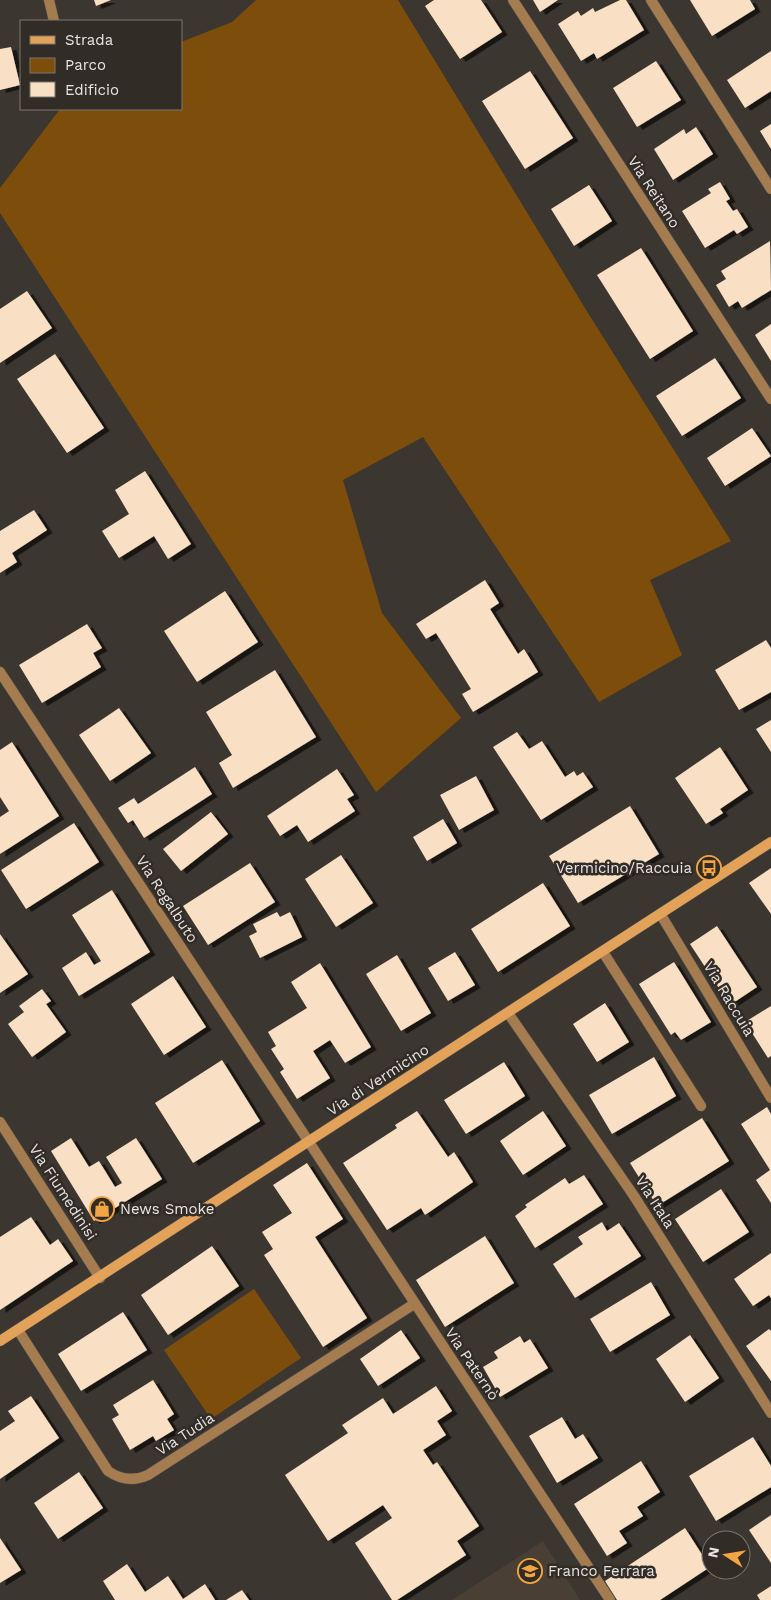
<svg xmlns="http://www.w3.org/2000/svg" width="771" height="1600" font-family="'Work Sans',sans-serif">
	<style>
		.built { fill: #4a3f34 }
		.green { fill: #7d4e0b }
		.building { fill: #f9dfc4; filter: url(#shadow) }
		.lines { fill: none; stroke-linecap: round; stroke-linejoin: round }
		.service-casing { stroke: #58524c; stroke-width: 11 }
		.minor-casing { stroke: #58524c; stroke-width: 11 }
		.secondary-casing { stroke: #58524c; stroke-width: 11 }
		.service { stroke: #a47c50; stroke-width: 10 }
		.minor { stroke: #a47c50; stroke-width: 10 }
		.secondary { stroke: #e2a259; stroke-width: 10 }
		.labels { text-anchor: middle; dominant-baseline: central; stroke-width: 5; stroke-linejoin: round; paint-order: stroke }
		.street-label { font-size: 15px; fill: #e8e4e0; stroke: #322c26 }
		.poi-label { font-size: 15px; fill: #e8e4e0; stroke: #322c26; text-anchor: start }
	</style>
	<defs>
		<filter id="shadow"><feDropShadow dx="5.5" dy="3" stdDeviation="0" flood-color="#0009"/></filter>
	</defs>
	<rect width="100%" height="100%" fill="#3c3630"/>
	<path class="built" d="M543,1541L580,1600H452Z"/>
	<path class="green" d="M256,0H398L588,313L731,541L650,580L682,655L599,702L423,437L343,480L382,613L461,718L376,792L0,213V188L60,109H181V42L232,22Z
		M254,1289L301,1358L211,1419L164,1350Z"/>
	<path class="building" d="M94,0H111L96,6Z
		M434,0H481L502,32L460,59L425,6Z
		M533,0H558L540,12Z
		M620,0H626L644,30L597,59L594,53L581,61L558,24L578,11L581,16L593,8L595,12Z
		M690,0H750L755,9L712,36Z
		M11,47L20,85L0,90V49Z
		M771,51V91L745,108L727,80Z
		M656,61L681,100L637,127L613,88Z
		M530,71L573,138L525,169L482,101Z
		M771,124V149L760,131Z
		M696,127L713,154L673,180L654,149L684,129L686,134Z
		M720,182L730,199L726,201L733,211L737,209L748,227L737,234L734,230L705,248L682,211L711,193L708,189Z
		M589,185L612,221L574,246L551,209Z
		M770,241L771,290L742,308L738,301L729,307L716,285L726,279L721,271Z
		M641,248L693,331L650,359L597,275Z
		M27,291L52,328L0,363V309Z
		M771,324V361L755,335Z
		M55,354L104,428L67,453L17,379Z
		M715,358L741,398L682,436L656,396Z
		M752,428L771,456L725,486L707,458Z
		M145,471L191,544L168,559L154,536L119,558L102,531L129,514L115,490Z
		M34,510L47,530L12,553L17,562L0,573V531Z
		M485,580L499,603L490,609L518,654L524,649L538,672L473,712L462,694L471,689L436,633L426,639L416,624Z
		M225,591L258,642L197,682L164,631Z
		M87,624L102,648L93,653L101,667L42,703L19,665Z
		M766,640L771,648V692L739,710L715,670Z
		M275,670L316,737L233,788L219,763L232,755L206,712Z
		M119,708L151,753L110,781L79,735Z
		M771,720V752L756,729Z
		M517,732L529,749L542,741L565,777L574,771L577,776L583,772L593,787L541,820L493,747Z
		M12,742L59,816L0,854V817L9,811L0,797V750Z
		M720,747L748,790L720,809L723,813L706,824L675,778Z
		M195,767L212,794L144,838L133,820L128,823L118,808L134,798L138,804Z
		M337,769L354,795L347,799L355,811L308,842L297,825L280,836L267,816Z
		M476,776L494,810L459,830L440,795Z
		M630,806L659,854L578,903L549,856Z
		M211,812L228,834L181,871L163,849Z
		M443,819L457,843L427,861L413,837Z
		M74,823L99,862L26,909L1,870Z
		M341,855L373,903L336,927L305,879Z
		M250,863L275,902L208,945L183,906Z
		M771,868V914L749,883Z
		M543,883L570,926L498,972L471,929Z
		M112,890L150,952L79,996L62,968L86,952L94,965L101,961L72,915Z
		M277,912L280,917L290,912L302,937L260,958L249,936L257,932L253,924Z
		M717,926L757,987L730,1005L690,944Z
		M0,934L28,974L0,993Z
		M455,952L475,985L448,1001L428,968Z
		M397,955L431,1013L401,1031L366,974Z
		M674,962L711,1022L681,1040L675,1032L671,1035L639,984Z
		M320,963L371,1047L345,1063L330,1040L313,1051L330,1078L297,1099L280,1072L284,1069L271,1049L276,1046L268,1032L307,1008L291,982Z
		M173,976L206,1027L164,1055L131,1004Z
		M42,989L51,1001L46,1004L66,1032L32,1057L8,1024L24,1012L19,1006Z
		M605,1003L629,1042L597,1062L573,1024Z
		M771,1006V1056L768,1058L745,1022Z
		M654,1057L676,1096L612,1134L589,1095Z
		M222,1060L260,1121L193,1163L155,1103Z
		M504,1062L525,1096L466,1134L444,1100Z
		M767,1107L771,1114V1203L756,1180L770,1170L741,1124Z
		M417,1111L448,1157L454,1152L473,1182L425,1215L421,1208L387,1230L343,1163L397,1128L395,1125Z
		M543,1111L566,1146L523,1175L500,1141Z
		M702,1118L729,1161L657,1206L630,1163Z
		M71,1138L89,1167L99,1161L115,1187L122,1183L106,1157L136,1138L162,1179L94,1221L51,1151Z
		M307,1163L343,1219L315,1237L367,1318L323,1347L264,1255L273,1249L262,1232L292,1213L273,1185Z
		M584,1175L603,1204L535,1248L515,1216L527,1207L525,1205L565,1178L569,1184Z
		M721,1189L749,1232L703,1262L675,1219Z
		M31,1217L50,1245L58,1239L73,1261L0,1310V1237Z
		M602,1222L607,1231L619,1223L641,1256L575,1298L553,1264L583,1244L578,1237Z
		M485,1236L514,1283L445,1327L416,1280Z
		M212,1246L239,1286L168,1335L141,1295Z
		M771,1253V1298L769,1295L753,1306L734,1279Z
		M651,1282L670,1315L610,1352L590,1319Z
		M123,1312L147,1350L81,1391L58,1354Z
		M769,1329L771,1331V1381L746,1346Z
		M401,1330L420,1358L378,1386L360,1359Z
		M690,1335L719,1378L685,1402L656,1359Z
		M520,1336L524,1343L530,1339L548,1368L500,1397L483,1367L498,1358L494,1352Z
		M153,1380L174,1414L167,1419L174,1430L156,1441L153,1436L130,1450L112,1419L119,1415L113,1405Z
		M436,1386L452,1411L437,1421L446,1435L423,1450L433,1465L437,1462L479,1526L457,1541L466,1555L397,1600H392L355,1543L392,1518L383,1505L328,1541L285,1475L348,1433L342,1425L383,1398L393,1414Z
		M31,1396L59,1438L0,1479V1431L15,1421L8,1411Z
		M562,1417L575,1439L583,1434L598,1458L557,1483L529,1436Z
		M753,1437L771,1466V1487L716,1521L689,1476Z
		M641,1461L660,1492L637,1507L643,1516L619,1531L627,1543L607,1556L574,1504Z
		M79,1472L103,1508L58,1539L34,1503Z
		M771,1515V1563L749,1530Z
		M685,1528L710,1567L660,1600H617L605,1581Z
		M0,1538L21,1570L0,1583Z
		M127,1564L145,1592L168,1576L183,1599L205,1584L215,1600H115L103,1581Z
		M771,1586V1600H760L757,1595Z
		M242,1590L249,1600H226Z"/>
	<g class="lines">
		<defs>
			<path id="service" d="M603,952L701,1106"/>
			<path id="minor" d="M49,0L54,21
				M513,0L771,399
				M651,0L771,189
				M0,672L610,1600
				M661,915L771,1098
				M508,1013L634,1196L771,1413
				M0,1122L100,1278
				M18,1330L108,1471C121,1480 135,1481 148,1475L414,1304"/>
			<path id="secondary" d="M0,1341L771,842"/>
		</defs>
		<use href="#service" class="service-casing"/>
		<use href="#minor" class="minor-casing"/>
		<use href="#secondary" class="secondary-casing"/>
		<use href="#service" class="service"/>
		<use href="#minor" class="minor"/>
		<use href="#secondary" class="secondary"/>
	</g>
	<defs>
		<symbol id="bus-ring" viewBox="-11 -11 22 22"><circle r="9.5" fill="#322c26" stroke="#f3a443" stroke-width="1.5"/><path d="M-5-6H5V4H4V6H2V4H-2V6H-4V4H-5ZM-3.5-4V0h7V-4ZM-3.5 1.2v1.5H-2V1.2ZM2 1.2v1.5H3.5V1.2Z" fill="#f3a443"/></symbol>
		<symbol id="shop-ring" viewBox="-11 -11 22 22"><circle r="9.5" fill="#322c26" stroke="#f3a443" stroke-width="1.5"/><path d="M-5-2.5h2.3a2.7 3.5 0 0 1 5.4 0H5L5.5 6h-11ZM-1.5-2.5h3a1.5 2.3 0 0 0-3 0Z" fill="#f3a443"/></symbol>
		<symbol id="school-ring" viewBox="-11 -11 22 22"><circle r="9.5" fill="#322c26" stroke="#f3a443" stroke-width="1.5"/><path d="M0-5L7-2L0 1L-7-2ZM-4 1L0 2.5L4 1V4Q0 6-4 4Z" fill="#f3a443"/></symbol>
	</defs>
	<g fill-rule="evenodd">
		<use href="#bus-ring" x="695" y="854" width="28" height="28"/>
		<use href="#shop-ring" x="88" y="1195" width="28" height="28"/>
		<use href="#school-ring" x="516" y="1557" width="28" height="28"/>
	</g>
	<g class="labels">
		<g class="street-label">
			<text transform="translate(654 192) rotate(57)">Via Reitano</text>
			<text transform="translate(167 899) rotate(57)">Via Regalbuto</text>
			<text transform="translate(729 999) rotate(59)">Via Raccuia</text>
			<text transform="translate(378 1080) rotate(-33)">Via di Vermicino</text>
			<text transform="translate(63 1192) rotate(57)">Via Fiumedinisi</text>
			<text transform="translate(655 1202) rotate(57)">Via Itala</text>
			<text transform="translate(472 1364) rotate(56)">Via Paternò</text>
			<text transform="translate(185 1434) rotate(-33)">Via Tudia</text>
		</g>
		<g class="poi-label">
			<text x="692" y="868" text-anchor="end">Vermicino/Raccuia</text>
			<text x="120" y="1209">News Smoke</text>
			<text x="548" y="1571">Franco Ferrara</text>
		</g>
	</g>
	<rect x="20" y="20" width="162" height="90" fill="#322c26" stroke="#7b7670"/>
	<rect x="30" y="36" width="25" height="8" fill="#e2a259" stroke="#7b7670"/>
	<text x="65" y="45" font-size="15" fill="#e8e4e0">Strada</text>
	<rect x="30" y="58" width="25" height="15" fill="#7d4e0b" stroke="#7b7670"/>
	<text x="65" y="70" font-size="15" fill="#e8e4e0">Parco</text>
	<rect x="30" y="82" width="25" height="15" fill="#f9dfc4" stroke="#7b7670"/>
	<text x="65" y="95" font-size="15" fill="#e8e4e0">Edificio</text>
	<g transform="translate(726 1555) rotate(282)"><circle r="24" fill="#322c26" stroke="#7b7670"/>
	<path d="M0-4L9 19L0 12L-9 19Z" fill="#f3a443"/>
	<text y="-8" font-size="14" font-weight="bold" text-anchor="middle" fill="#e8e4e0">N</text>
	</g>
</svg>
